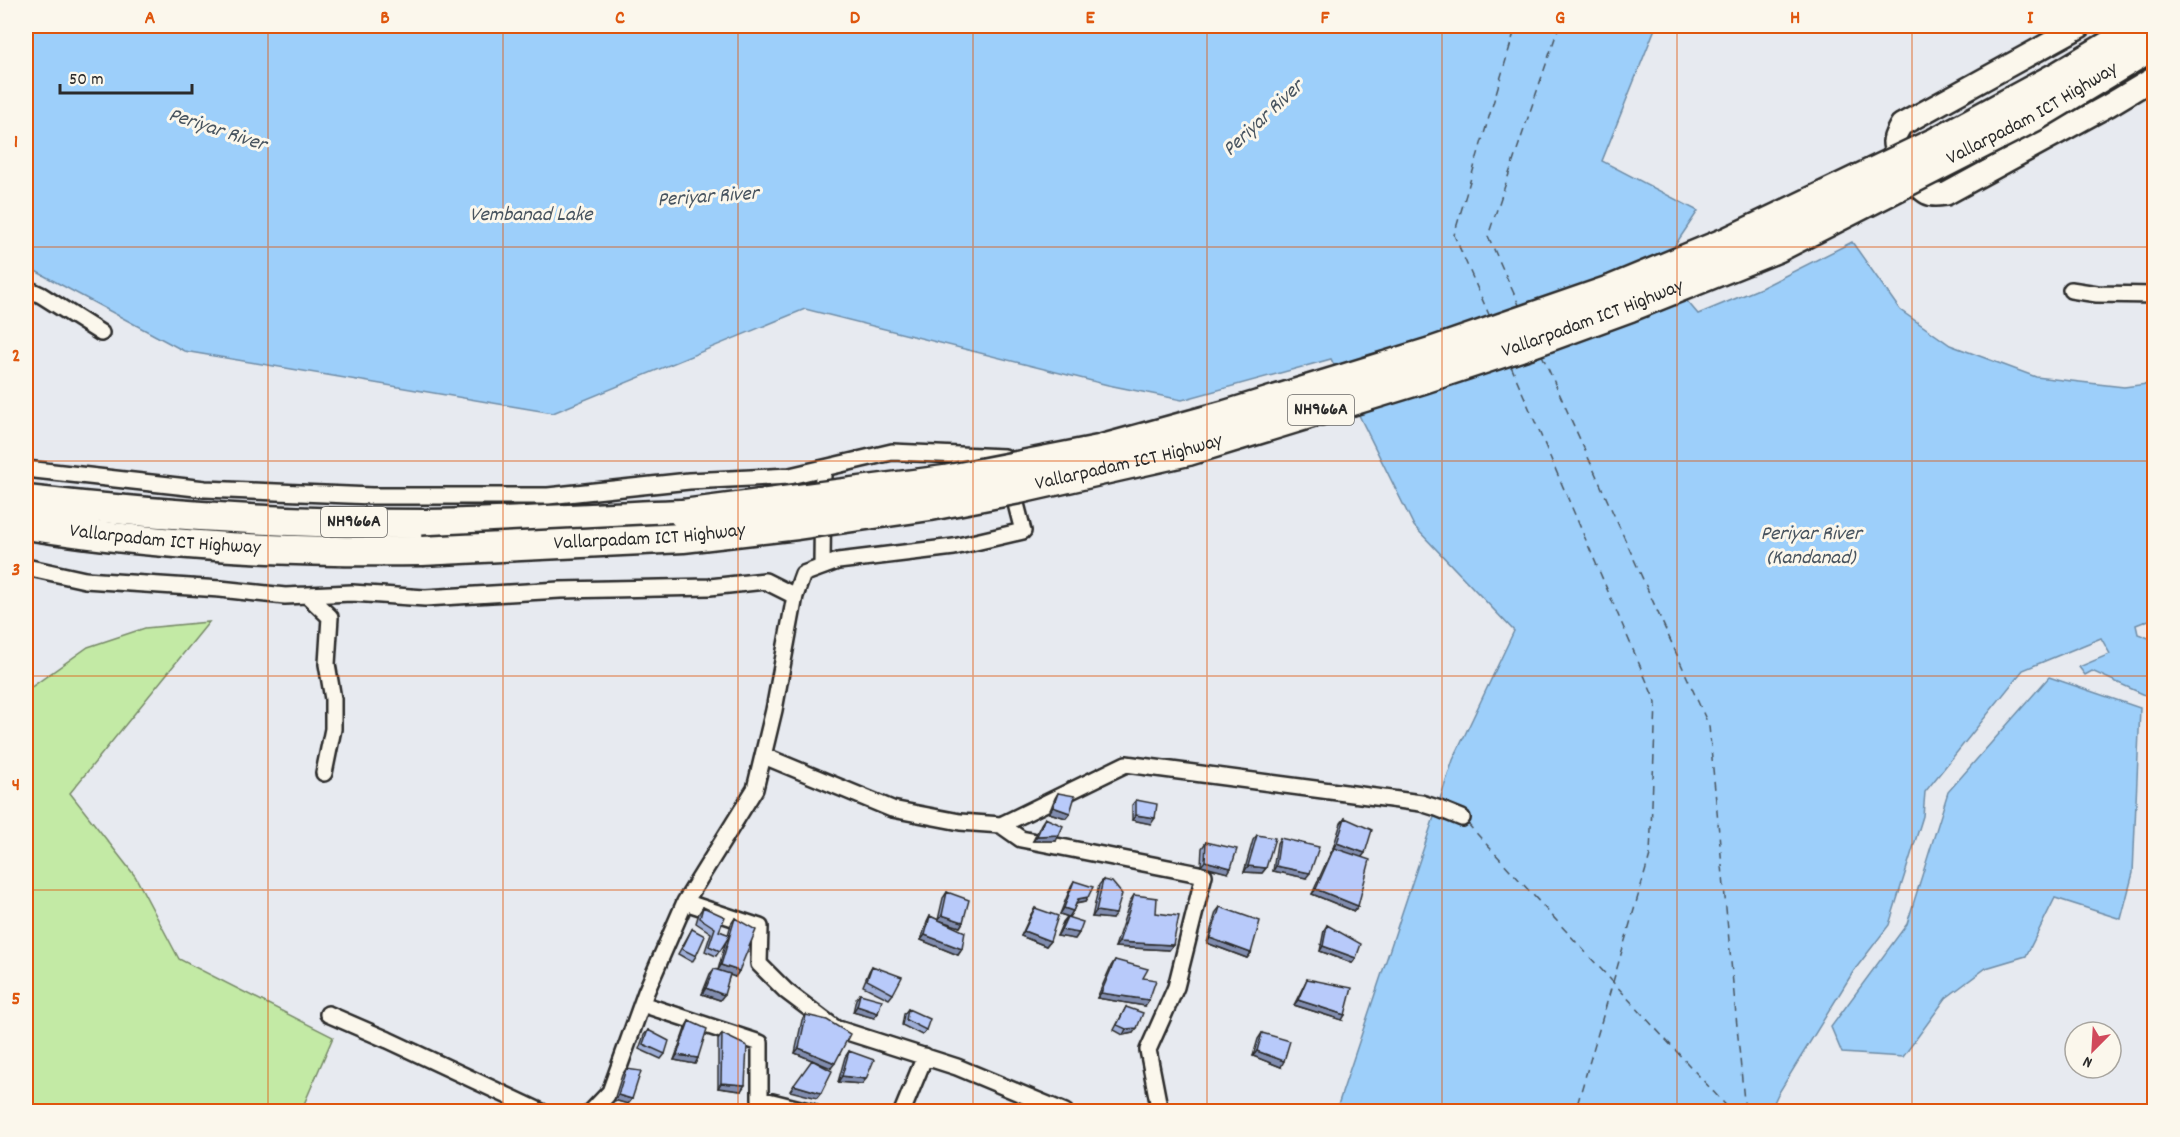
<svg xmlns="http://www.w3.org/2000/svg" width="2180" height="1137" font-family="Dekko,sans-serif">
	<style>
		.green { fill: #c3eaa5; stroke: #778a68; stroke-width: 1.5 }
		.water { fill: #9dcffa; stroke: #6f8da7; stroke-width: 1.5 }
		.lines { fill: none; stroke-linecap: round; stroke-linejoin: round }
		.ferry { stroke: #48545f; stroke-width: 1.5; stroke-dasharray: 8 6; stroke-linecap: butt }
		.street-casing { stroke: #2b2b2b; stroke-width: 20 }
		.secondary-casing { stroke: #2b2b2b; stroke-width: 26 }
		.highway-casing { stroke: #2b2b2b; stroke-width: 33 }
		.street { stroke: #fbf7ec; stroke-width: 15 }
		.secondary { stroke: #fbf7ec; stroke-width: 21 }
		.highway { stroke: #fbf7ec; stroke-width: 28 }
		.highway-bridge-casing { stroke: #2b2b2b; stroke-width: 33; stroke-linecap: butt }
		.highway-bridge { stroke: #fbf7ec; stroke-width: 28 }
		.wall { fill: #9eaed7; stroke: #2b2b2b; stroke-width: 1.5 }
		.shaded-wall { fill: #818daf; stroke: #2b2b2b; stroke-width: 1.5 }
		.building { fill: #b8cafa; stroke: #2b2b2b; stroke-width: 1.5 }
		.grid { fill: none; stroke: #df570e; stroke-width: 1.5; stroke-opacity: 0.55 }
		.labels { text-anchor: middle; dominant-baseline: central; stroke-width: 6; stroke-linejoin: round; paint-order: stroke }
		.shield { fill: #fbf7ec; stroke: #696865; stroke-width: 1.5 }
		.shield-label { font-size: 18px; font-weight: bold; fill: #2b2b2b }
		.street-label { font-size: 20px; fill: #2b2b2b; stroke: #fbf7ec }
		.water-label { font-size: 21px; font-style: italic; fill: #48545f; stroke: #fbf7ec }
		.neatline { fill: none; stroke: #df570e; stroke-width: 2 }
		.grid-label { font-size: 20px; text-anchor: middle; font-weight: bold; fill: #df570e }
	</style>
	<rect width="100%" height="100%" fill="#e7eaf0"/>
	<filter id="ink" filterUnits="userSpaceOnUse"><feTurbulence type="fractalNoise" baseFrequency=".0167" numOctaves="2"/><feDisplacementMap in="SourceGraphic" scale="12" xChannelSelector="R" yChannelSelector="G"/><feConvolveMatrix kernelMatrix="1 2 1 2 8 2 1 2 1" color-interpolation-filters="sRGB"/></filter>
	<g filter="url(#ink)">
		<path class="green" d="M209,622L70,793L135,876L179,959L333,1037L301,1111H26V691L88,647L145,628Z"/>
		<path class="water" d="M26,26H1656L1602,161L1698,211L1665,260L1681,294L1698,314L1761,288L1852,242L1900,310L1950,345L2036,377L2124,387L2154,383V618L2136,625L2138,634L2154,640V699L2092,671L2085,675L2079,667L2110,654L2101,638L2023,670L1925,792L1923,816L1889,925L1853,972L1778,1094L1770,1111H1336L1453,760L1514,631L1414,526L1331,359L1182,400L1108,385L805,309L553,413L184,351L26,266Z
			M2049,677L2140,708L2133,873L2121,919L2055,898L2026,956L1986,968L1946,998L1903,1057L1842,1053L1831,1027L1907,924L1948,792Z"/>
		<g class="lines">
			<path class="ferry" d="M1520,307L1488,236L1559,26
				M1490,317L1454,235L1516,26
				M1542,355L1709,726L1745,1112
				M1511,366L1656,703L1650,855L1575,1112
				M1467,823L1732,1112"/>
			<defs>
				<path id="street" d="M26,288L41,295L101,333
					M2071,290L2097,294L2154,295
					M26,469L205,489L372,496H548L689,481L790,476L892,452L1004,457L1023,531L954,547L838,561L803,574L795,596
					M26,567L85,580L220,589L285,596L352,593L425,598L560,590L710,587L765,581L795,596L774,710L755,789L685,902L646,992L610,1092L591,1112
					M822,567L823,469
					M307,595L330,617L327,664L333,699V729L324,773
					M764,756L892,809L960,822L1001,825L1126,764L1421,803L1437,808L1462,818
					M1001,825L1021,839L1204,875L1176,987L1148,1050L1160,1112
					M685,902L760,927L759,964L786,991L835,1028L957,1067L1065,1112
					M642,1004L760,1043V1099L812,1112
					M328,1014L388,1040L542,1112
					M902,1112L925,1056"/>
				<path id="secondary" d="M2081,26L1901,125C1898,131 1894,136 1894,142C1893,153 1917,188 1927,193C1933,196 1939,195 1946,194L2109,105L2154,78"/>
				<g id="highway">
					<path d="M26,500C158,515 291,524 424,524C510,523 597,517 683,514"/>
					<path id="s1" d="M26,525C157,546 289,553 422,551"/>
				</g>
			</defs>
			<use href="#street" class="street-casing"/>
			<use href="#secondary" class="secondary-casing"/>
			<use href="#highway" class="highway-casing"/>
			<use href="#street" class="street"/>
			<use href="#secondary" class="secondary"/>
			<use href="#highway" class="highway"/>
			<defs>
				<g id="highway-bridge">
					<path d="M683,514L945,480L1099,450L1226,415L1431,352L1613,289L1729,241L1934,143L2060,75L2142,26"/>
					<path id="s2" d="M422,551L683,538L797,525L930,506L1019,489L1188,451L1423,379L1529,344L1630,307L1777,248L2036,116L2154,45"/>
				</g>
			</defs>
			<use href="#highway-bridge" class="highway-bridge-casing"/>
			<use href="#highway-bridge" class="highway-bridge"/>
		</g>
		<path class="wall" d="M1058,793L1070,813L1066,818L1049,813L1055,798Z
			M1136,800L1151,824L1132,820V805Z
			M1045,818L1056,841H1033L1041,824Z
			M1345,818L1362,857L1358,906L1354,911L1312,894L1330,854L1334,848L1339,850L1333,848L1341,823Z
			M1257,835L1266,868L1262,873L1244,872L1253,840Z
			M1280,838L1306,878L1273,871L1277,843Z
			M1206,842L1228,873L1201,866L1202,848Z
			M1103,880L1112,919L1092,917L1099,885Z
			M1074,881L1088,897L1085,902L1076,904L1073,911L1069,917L1060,914L1071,886Z
			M947,892L963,922L960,927L940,921L962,949L958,955L921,940L927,922L930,916L938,920L943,898Z
			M1134,895L1156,913L1173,945L1169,950L1115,947L1130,901Z
			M703,907L719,931L728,935L731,924L735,918L739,971L735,977L730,975L720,1000L702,994L710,974L714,969L718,970L726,941L716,956L705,951L711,933L696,923L699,913Z
			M1220,907L1251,953L1247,958L1207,943L1216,912Z
			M1035,908L1050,941L1046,946L1021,936L1031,914Z
			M1067,917L1079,933L1075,939L1057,936L1063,922Z
			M1327,925L1356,958L1352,963L1320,951L1324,930Z
			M692,929L696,956L692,962L678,954Z
			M1115,960L1145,1006L1097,998L1111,966Z
			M872,966L893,994L889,999L863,986L869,971Z
			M1307,979L1342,1020L1294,1005Z
			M860,994L878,1013L874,1018L853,1012L856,999Z
			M1126,1007L1133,1033L1123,1035L1114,1030Z
			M908,1009L926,1030L922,1035L902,1025L904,1014Z
			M806,1015L831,1068L795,1053L802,1020Z
			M689,1021L698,1058L695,1064L674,1060L686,1026Z
			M648,1030L665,1054L661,1059L639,1049L644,1035Z
			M1262,1033L1281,1067L1253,1056L1258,1039Z
			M722,1034L741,1091L718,1088V1040Z
			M849,1051L862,1084L838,1082L845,1057Z
			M626,1069L632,1099L628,1104L614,1100L622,1075Z"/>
		<path class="shaded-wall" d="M1053,807L1070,813L1066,818L1049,813Z
			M1136,815L1155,818L1151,824L1132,820Z
			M1059,835L1056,841H1033L1037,836Z
			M1337,843L1365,853L1361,858L1333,848Z
			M1205,861L1231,868L1228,873L1201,866Z
			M1248,866L1266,868L1262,873L1244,872Z
			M1276,866L1310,873L1306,878L1273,871Z
			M1316,889L1358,906L1354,911L1312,894Z
			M1088,897L1085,902L1074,904L1078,899Z
			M1064,908L1073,911L1069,917L1060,914Z
			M1096,911L1116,914L1112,919L1092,917Z
			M942,915L963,922L960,927L938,920Z
			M1061,930L1079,933L1075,939L1057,936Z
			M1024,931L1050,941L1046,946L1021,936Z
			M925,935L962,949L958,955L921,940Z
			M1210,938L1251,953L1247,958L1207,943Z
			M1119,942L1173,945L1169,950L1115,947Z
			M1323,946L1356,958L1352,963L1320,951Z
			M721,965L739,971L735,977L718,970Z
			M706,988L724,995L720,1000L702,994Z
			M1101,993L1149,1000L1145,1006L1097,998Z
			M1298,1000L1345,1015L1342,1020L1294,1005Z
			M857,1006L878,1013L874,1018L853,1012Z
			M1137,1028L1133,1033L1123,1035L1126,1029Z
			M799,1048L835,1063L831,1068L795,1053Z
			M1257,1051L1284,1061L1281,1067L1253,1056Z
			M677,1055L698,1058L695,1064L674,1060Z
			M842,1076L866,1079L862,1084L838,1082Z
			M721,1083L745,1085L741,1091L718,1088Z
			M794,1085L821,1093L817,1098L790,1091Z
			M618,1095L632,1099L628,1104L614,1100Z"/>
		<path class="building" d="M1058,793L1075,796L1070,813L1053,807Z
			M1136,800L1157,804L1155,818L1136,815Z
			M1045,818L1063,826L1059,835L1037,836Z
			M1345,818L1372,830L1365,853L1337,843Z
			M1257,835L1275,838L1266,868L1248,866Z
			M1280,838L1319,847L1310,873L1276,866Z
			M1206,842L1237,849L1231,868L1205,861Z
			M1334,848L1370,860L1358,906L1316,889Z
			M1103,880L1112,882L1122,894L1116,914L1096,911Z
			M1074,881L1093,887L1088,897L1078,899L1073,911L1064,908Z
			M947,892L969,900L963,922L942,915Z
			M1134,895L1157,898L1156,913L1179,916L1173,945L1119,942Z
			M703,907L725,917L719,931L730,935L735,918L756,930L739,971L721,965L730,935L720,951L709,946L715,928L700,918Z
			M1220,907L1260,921L1251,953L1210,938Z
			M1035,908L1058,916L1050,941L1024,931Z
			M930,916L965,932L962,949L925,935Z
			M1067,917L1083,922L1079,933L1061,930Z
			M1327,925L1361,944L1356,958L1323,946Z
			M692,929L705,936L696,956L682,949Z
			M1115,960L1148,969L1143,978L1156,980L1149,1000L1101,993Z
			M872,966L902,977L893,994L867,980Z
			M714,969L730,974L724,995L706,988Z
			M1307,979L1352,988L1345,1015L1298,1000Z
			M860,994L882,1000L878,1013L857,1006Z
			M1126,1007L1143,1013L1137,1028L1126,1029L1117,1025Z
			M908,1009L930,1019L926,1030L906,1020Z
			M806,1015L827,1020L850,1034L835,1063L799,1048Z
			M689,1021L707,1029L698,1058L677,1055Z
			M648,1030L669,1041L665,1054L643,1044Z
			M1262,1033L1290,1041L1284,1061L1257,1051Z
			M722,1034L747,1046L745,1085L721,1083Z
			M849,1051L874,1060L866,1079L842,1076Z
			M812,1060L832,1071L821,1093L794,1085Z
			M626,1069L641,1071L632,1099L618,1095Z"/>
	</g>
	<path class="grid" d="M268,26V1112M503,26V1112M738,26V1112M973,26V1112M1207,26V1112M1442,26V1112M1677,26V1112M1912,26V1112M26,247H2154M26,461H2154M26,676H2154M26,890H2154"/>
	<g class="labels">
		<g class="shield">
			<rect x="1288" y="395" width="66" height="30" rx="4.5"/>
			<rect x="321" y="507" width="66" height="30" rx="4.5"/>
		</g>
		<g class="shield-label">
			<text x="1321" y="410">NH966A</text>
			<text x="354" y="522">NH966A</text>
		</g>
		<g class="street-label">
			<text stroke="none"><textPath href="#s2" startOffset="1686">Vallarpadam ICT Highway</textPath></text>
			<text stroke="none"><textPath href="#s2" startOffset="1200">Vallarpadam ICT Highway</textPath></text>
			<text stroke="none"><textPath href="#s2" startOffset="714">Vallarpadam ICT Highway</textPath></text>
			<text stroke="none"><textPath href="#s2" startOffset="228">Vallarpadam ICT Highway</textPath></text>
			<text stroke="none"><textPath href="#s1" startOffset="140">Vallarpadam ICT Highway</textPath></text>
		</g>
		<g class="water-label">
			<text transform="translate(1264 119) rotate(-43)">Periyar River</text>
			<text transform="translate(217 131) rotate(18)">Periyar River</text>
			<text transform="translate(708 198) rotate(-4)">Periyar River</text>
			<text x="531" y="216">Vembanad Lake</text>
			<text x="1811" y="535">Periyar River<tspan x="1811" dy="24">(Kandanad)</tspan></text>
		</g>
	</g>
	<rect width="2180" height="1137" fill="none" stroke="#fbf7ec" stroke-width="66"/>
	<g transform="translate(2093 1050) rotate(204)"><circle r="28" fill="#fbf7ec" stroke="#a8a59f" stroke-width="1.5"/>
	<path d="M0-4.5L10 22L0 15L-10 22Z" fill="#d1495b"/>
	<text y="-9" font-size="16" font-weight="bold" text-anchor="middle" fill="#2b2b2b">N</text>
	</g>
	<path d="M60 84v9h132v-9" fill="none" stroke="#2b2b2b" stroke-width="3"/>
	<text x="69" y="84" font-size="18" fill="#2b2b2b" stroke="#fbf7ec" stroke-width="4.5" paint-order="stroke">50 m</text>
	<rect x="33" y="33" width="2114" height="1071" class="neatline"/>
	<g class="grid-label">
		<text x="150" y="23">A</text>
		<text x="385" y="23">B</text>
		<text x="620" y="23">C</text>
		<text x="855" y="23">D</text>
		<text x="1090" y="23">E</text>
		<text x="1325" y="23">F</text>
		<text x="1560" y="23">G</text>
		<text x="1795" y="23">H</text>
		<text x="2030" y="23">I</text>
		<text x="16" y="147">1</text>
		<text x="16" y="361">2</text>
		<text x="16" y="575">3</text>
		<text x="16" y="790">4</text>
		<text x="16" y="1004">5</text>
	</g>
</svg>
